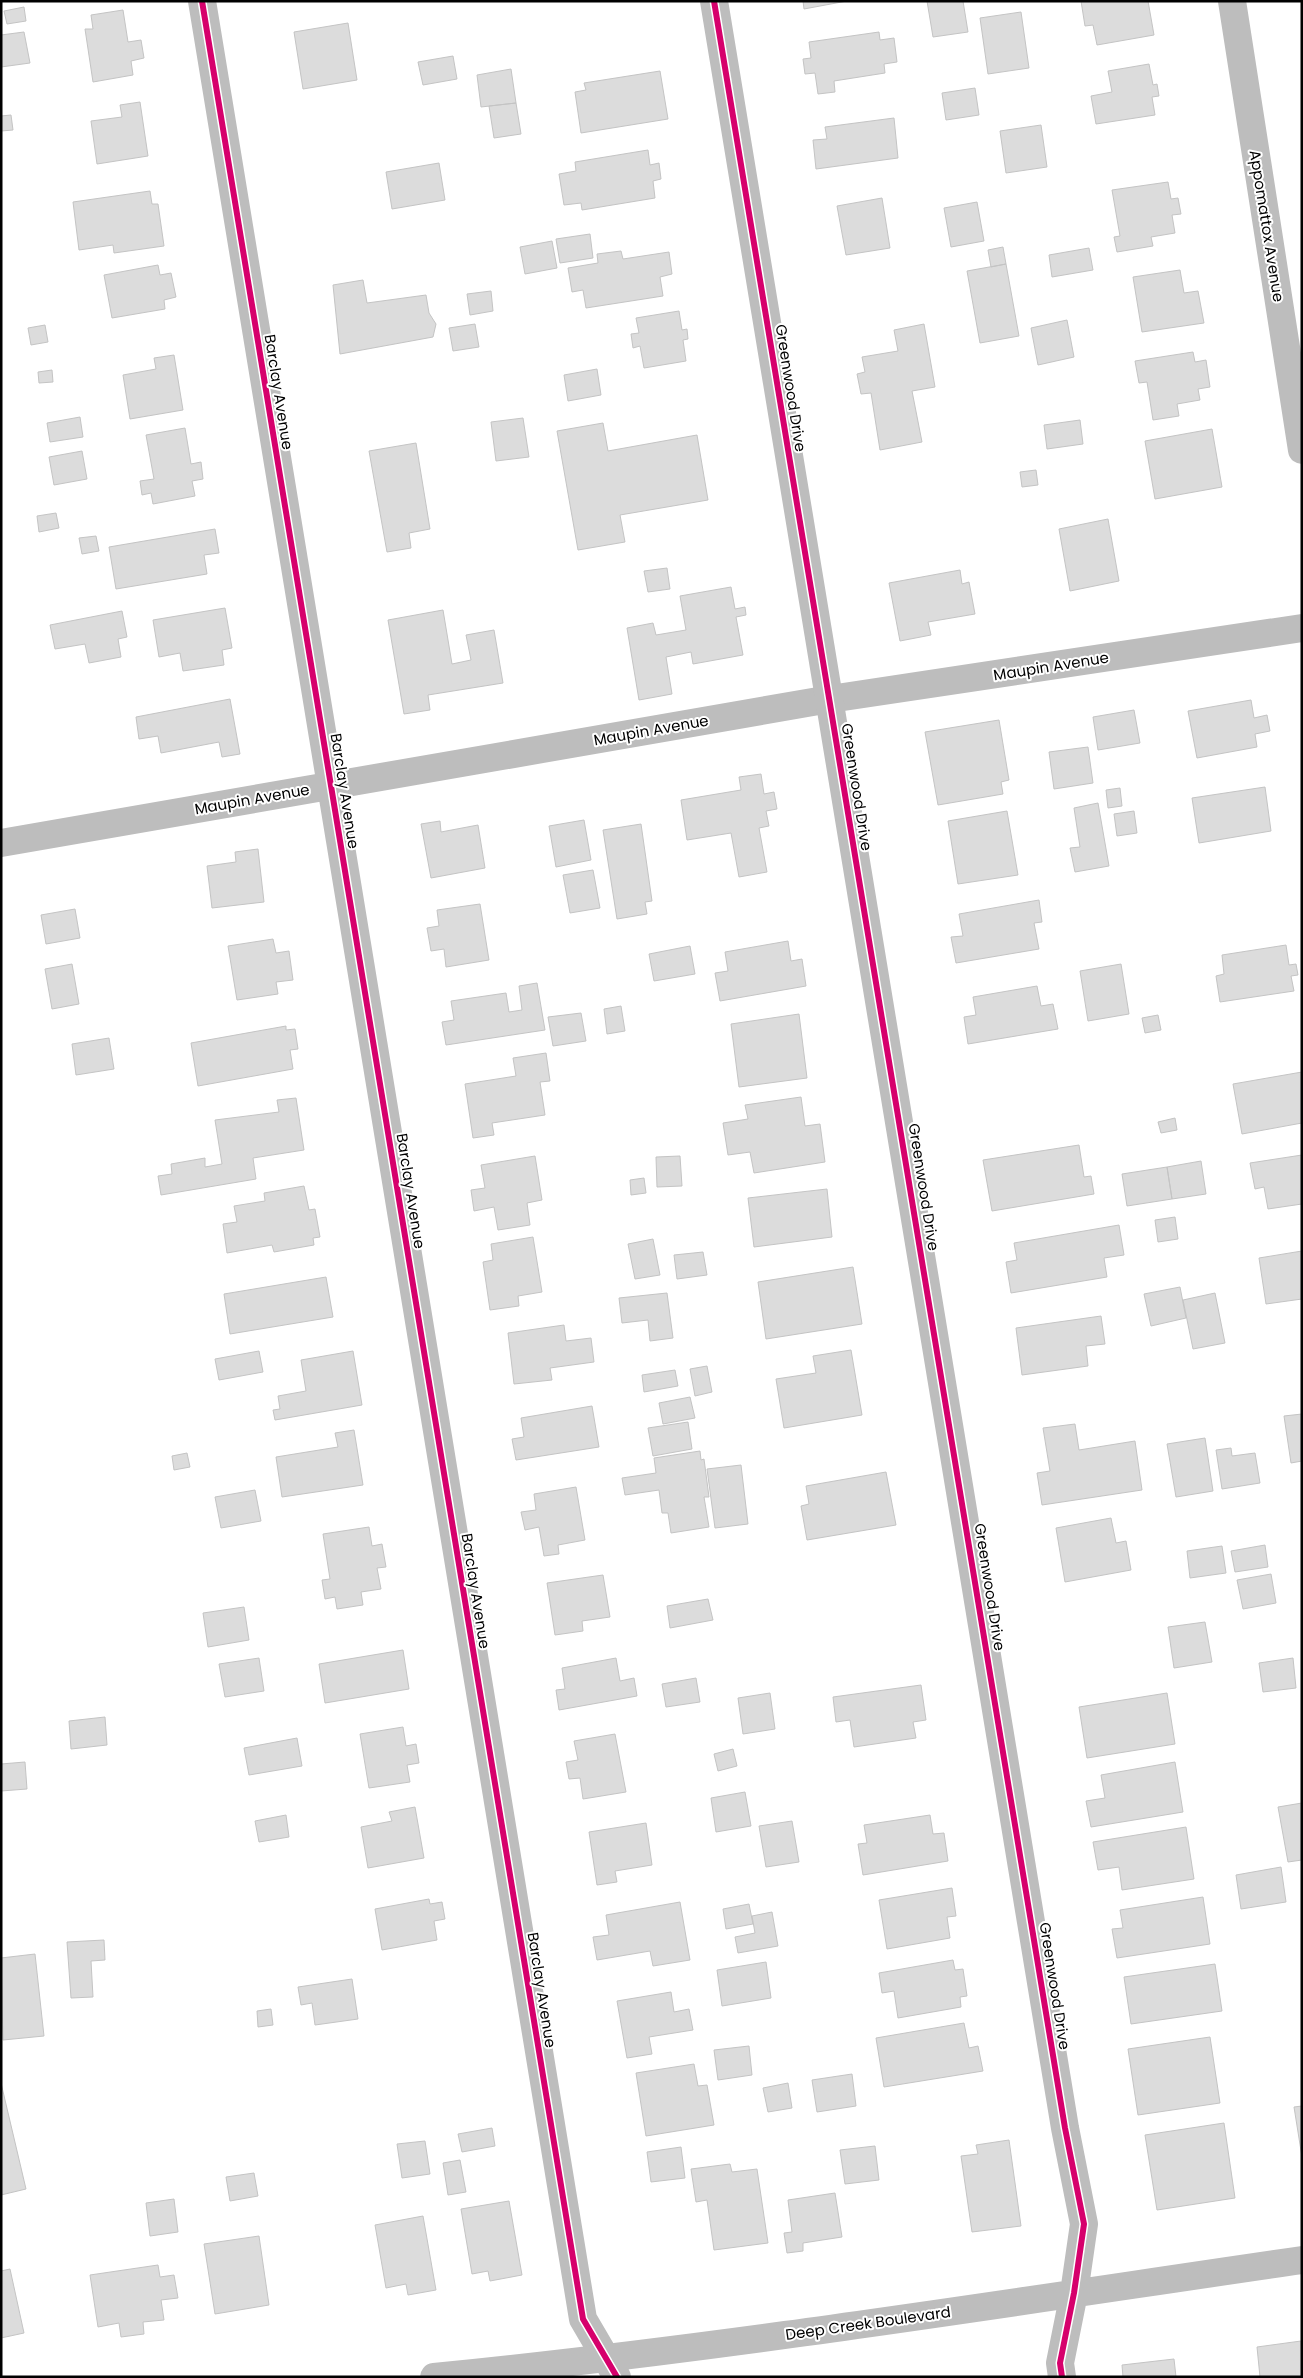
<svg xmlns="http://www.w3.org/2000/svg" width="1303" height="2378" font-family="Poppins,sans-serif">
	<style>
		.building { fill: #dcdcdc; stroke: #c4c4c4 }
		.lines { fill: none; stroke-linecap: round; stroke-linejoin: round }
		.minor { stroke: #bdbdbd; stroke-width: 28 }
		.tertiary { stroke: #bdbdbd; stroke-width: 28 }
		.cycleway-casing { stroke: #fff; stroke-width: 9 }
		.cycleway { stroke: #d6006c; stroke-width: 6 }
		.labels { text-anchor: middle; dominant-baseline: central; stroke-width: 4; stroke-linejoin: round; paint-order: stroke }
		.street-label { font-size: 15px; fill: #000; stroke: #fff }
	</style>
	<rect width="100%" height="100%" fill="#fff"/>
	<path class="building" d="M803,1H847L804,9Z
		M927,1H963L968,32L933,37Z
		M1081,1H1148L1154,35L1097,45L1093,25L1085,26Z
		M24,7L26,21L7,24L4,11Z
		M123,10L128,42L141,40L144,58L131,61L133,75L93,82L85,29H93L91,15Z
		M1021,12L1029,68L988,74L980,18Z
		M348,23L357,80L303,89L294,32Z
		M24,32L30,63L1,67V35Z
		M879,32L880,40L894,38L897,62L884,64L885,73L834,81L835,92L818,94L815,73L805,74L803,59L811,58L809,42Z
		M453,56L457,79L423,85L418,62Z
		M1149,64L1153,85L1157,84L1159,96L1152,97L1155,115L1096,124L1091,96L1112,92L1108,71Z
		M511,69L516,103L481,107L477,75Z
		M660,71L668,119L581,133L575,92L586,90L584,83Z
		M975,88L979,115L946,120L942,93Z
		M140,102L148,156L97,164L91,121L122,117L120,105Z
		M516,103L521,134L494,138L489,106Z
		M11,115L13,130L1,131V116Z
		M894,118L898,158L816,169L813,140L827,139L825,127Z
		M1041,125L1047,167L1006,173L1000,131Z
		M648,150L650,165L659,163L661,179L653,181L655,198L582,210L581,203L564,205L559,174L576,171L575,162Z
		M439,163L445,200L392,209L386,172Z
		M1168,182L1171,199L1178,198L1181,214L1172,215L1175,233L1151,237L1153,246L1117,252L1114,237L1120,236L1112,190Z
		M150,191L152,204H158L164,246L114,253L113,245L79,250L73,202Z
		M882,198L890,248L846,255L837,206Z
		M977,202L984,241L951,247L944,208Z
		M590,234L593,258L560,263L556,239Z
		M552,241L557,268L525,274L520,247Z
		M1003,247L1006,264L991,267L988,250Z
		M1089,248L1093,270L1052,277L1049,255Z
		M621,251L623,259L669,252L672,274L660,277L663,296L586,308L583,290L572,292L568,268L598,263L597,254Z
		M1006,264L1019,336L980,343L967,271Z
		M158,265L160,275L171,273L176,297L164,300L165,309L112,318L104,275Z
		M1180,270L1184,293L1198,291L1204,323L1142,332L1133,277Z
		M363,280L367,303L426,295L429,313L436,324L433,337L340,354L333,285Z
		M491,291L493,311L470,315L467,294Z
		M679,311L682,330L687,329L688,339L683,340L686,361L644,368L640,346L633,348L631,334L639,333L636,318Z
		M1067,320L1074,357L1038,365L1031,328Z
		M475,324L479,347L453,351L449,328Z
		M924,324L935,387L912,391L922,442L880,450L871,393L861,394L857,374L865,372L862,357L898,351L894,330Z
		M45,325L48,342L31,345L28,328Z
		M1193,352L1195,362L1206,360L1210,387L1198,389L1200,400L1177,404L1179,416L1153,420L1147,382L1139,383L1135,361Z
		M174,355L183,410L130,419L123,375L156,369L154,358Z
		M597,369L601,395L568,401L564,375Z
		M52,370L53,382L39,383L38,372Z
		M80,417L83,437L50,442L47,423Z
		M523,418L529,457L496,461L491,422Z
		M1080,420L1083,444L1047,449L1044,425Z
		M603,423L608,451L697,435L708,500L620,515L625,542L578,550L557,431Z
		M185,428L191,464L201,462L203,479L192,481L195,496L153,504L151,493L142,495L140,481L154,479L146,435Z
		M1212,429L1222,487L1155,499L1145,441Z
		M416,443L430,529L409,533L411,548L387,552L369,451Z
		M82,451L87,479L54,485L49,457Z
		M1036,470L1038,485L1022,487L1020,472Z
		M56,513L59,528L39,532L37,516Z
		M1108,519L1119,581L1070,591L1059,529Z
		M215,529L219,553L204,555L207,574L116,589L109,547Z
		M96,536L99,551L82,554L79,538Z
		M667,568L670,589L648,592L644,571Z
		M960,570L962,584L969,582L975,614L928,622L931,635L900,641L889,583Z
		M731,587L735,609L745,607L746,615L736,617L743,655L693,664L691,652L666,657L672,694L639,700L627,628L653,623L656,635L686,630L680,596Z
		M225,608L232,648L222,650L224,665L183,671L180,653L159,657L153,620Z
		M443,610L452,664L471,660L466,635L494,630L503,683L428,695L430,710L404,714L388,620Z
		M122,611L127,637L118,639L121,657L89,663L85,644L55,649L50,625Z
		M230,699L240,754L222,757L219,742L161,753L158,736L139,739L136,717Z
		M1251,700L1254,718L1267,715L1270,731L1255,734L1257,747L1197,758L1188,711Z
		M1134,710L1140,743L1098,750L1093,717Z
		M999,720L1009,780L1001,782L1003,794L938,805L925,732Z
		M1088,747L1093,783L1054,789L1049,752Z
		M761,774L764,794L774,792L777,809L766,811L769,826L759,828L767,872L739,877L731,833L687,840L681,800L741,790L739,777Z
		M1265,787L1271,831L1199,843L1192,798Z
		M1120,788L1122,806L1108,808L1106,790Z
		M1098,803L1109,866L1075,872L1070,848L1080,847L1074,808Z
		M1007,811L1018,875L958,884L948,821Z
		M1134,811L1137,833L1117,836L1114,814Z
		M584,820L591,860L556,867L549,826Z
		M440,821L441,832L478,825L485,868L431,878L421,824Z
		M641,824L652,901L645,902L647,914L617,919L603,830Z
		M258,849L264,902L212,908L207,866L236,862L235,852Z
		M593,870L600,908L570,913L563,875Z
		M1039,900L1042,922L1034,923L1039,949L956,963L951,937L963,936L959,914Z
		M480,904L489,960L446,967L444,949L431,951L427,928L439,926L437,910Z
		M75,909L80,938L46,944L41,915Z
		M273,939L276,953L289,951L293,980L276,982L278,994L237,1000L228,946Z
		M788,941L791,961L802,959L806,986L720,1001L715,973L728,971L725,952Z
		M1286,945L1289,965L1296,964L1298,975L1291,976L1294,991L1220,1002L1216,976L1224,974L1222,955Z
		M690,946L695,974L654,981L649,954Z
		M72,964L79,1004L52,1009L45,969Z
		M1121,964L1129,1014L1088,1021L1080,971Z
		M537,983L545,1030L446,1045L442,1022L454,1020L451,1001L506,993L509,1012L522,1010L519,986Z
		M1037,986L1041,1006L1053,1004L1058,1029L968,1044L964,1017L976,1015L973,997Z
		M621,1006L625,1031L607,1034L604,1009Z
		M581,1013L586,1041L553,1046L548,1017Z
		M799,1014L807,1078L739,1087L731,1024Z
		M1158,1015L1161,1030L1145,1033L1142,1018Z
		M286,1026V1030L295,1029L298,1049L290,1050L293,1069L198,1086L191,1043Z
		M109,1038L114,1069L76,1075L72,1044Z
		M546,1053L550,1081L540,1082L545,1115L492,1123L494,1135L473,1138L465,1084L516,1076L513,1058Z
		M1302,1072V1123L1242,1134L1233,1084Z
		M801,1097L805,1126L820,1124L825,1162L754,1173L750,1152L728,1155L723,1123L748,1119L745,1105Z
		M296,1098L304,1150L253,1158L256,1179L161,1195L158,1176L172,1174L171,1164L205,1158V1167L222,1164L215,1120L279,1112L277,1100Z
		M1175,1118L1177,1130L1161,1133L1158,1122Z
		M1079,1145L1084,1177L1091,1176L1094,1194L992,1211L983,1160Z
		M1302,1155V1204L1268,1209L1264,1187L1255,1189L1250,1163Z
		M535,1156L542,1200L527,1203L530,1225L498,1230L494,1207L474,1211L471,1190L485,1188L481,1165Z
		M680,1156L682,1186L657,1187L656,1157Z
		M1201,1161L1206,1194L1172,1199L1167,1167Z
		M1167,1167L1172,1199L1127,1206L1122,1174Z
		M644,1178L646,1193L631,1195L630,1180Z
		M304,1186L309,1210L315,1209L320,1237L313,1238L314,1245L274,1252L272,1245L227,1253L223,1224L237,1222L234,1206L265,1201L264,1193Z
		M827,1189L832,1237L754,1247L748,1198Z
		M1175,1217L1178,1239L1158,1242L1155,1220Z
		M1119,1225L1124,1255L1104,1258L1107,1277L1011,1293L1006,1262L1017,1260L1014,1243Z
		M533,1237L542,1292L518,1296L519,1306L490,1310L483,1262L493,1260L491,1244Z
		M653,1239L660,1275L635,1279L628,1244Z
		M1302,1251V1299L1266,1304L1259,1258Z
		M703,1252L707,1275L677,1279L674,1255Z
		M853,1267L862,1324L766,1339L758,1282Z
		M326,1277L333,1317L230,1334L224,1294Z
		M1180,1287L1186,1318L1151,1326L1144,1294Z
		M667,1293L673,1338L650,1341L648,1320L622,1323L619,1298Z
		M1215,1293L1225,1343L1193,1349L1183,1300Z
		M1101,1316L1105,1344L1086,1346L1088,1366L1022,1375L1016,1328Z
		M564,1325L566,1341L591,1338L594,1362L550,1368L552,1380L514,1384L508,1333Z
		M851,1350L862,1415L784,1428L776,1379L816,1373L813,1356Z
		M259,1351L263,1372L219,1380L215,1359Z
		M353,1351L362,1405L275,1420L273,1410L280,1409L278,1396L306,1391L301,1360Z
		M707,1366L712,1392L695,1396L690,1369Z
		M675,1370L678,1386L644,1392L642,1375Z
		M690,1397L695,1418L663,1424L659,1403Z
		M592,1406L599,1447L516,1460L512,1439L524,1437L521,1418Z
		M1302,1414V1461L1291,1463L1284,1416Z
		M688,1422L692,1449L653,1456L648,1428Z
		M1075,1424L1079,1450L1135,1441L1142,1490L1042,1505L1037,1473L1050,1471L1043,1428Z
		M354,1430L363,1485L282,1497L276,1457L338,1447L335,1433Z
		M1205,1438L1213,1491L1176,1497L1167,1444Z
		M1231,1448L1232,1456L1255,1453L1260,1483L1222,1489L1216,1450Z
		M700,1451L701,1460L704,1459L709,1497H704L709,1527L671,1533L668,1513H662L659,1490L625,1495L622,1478L656,1473L654,1458Z
		M187,1453L190,1467L174,1470L172,1456Z
		M741,1465L748,1524L715,1528L707,1469Z
		M886,1472L896,1525L807,1540L801,1506L809,1504L806,1486Z
		M576,1487L585,1540L558,1545L559,1554L544,1556L539,1527L525,1530L521,1512L536,1510L534,1494Z
		M255,1490L261,1521L221,1528L215,1497Z
		M1111,1518L1116,1543L1126,1541L1131,1570L1065,1582L1056,1528Z
		M369,1527L372,1546L382,1544L386,1567L377,1568L381,1589L361,1592L363,1605L337,1609L335,1597L325,1599L322,1580L330,1579L323,1534Z
		M1265,1545L1268,1567L1235,1572L1231,1551Z
		M1222,1546L1226,1573L1190,1578L1187,1551Z
		M1271,1574L1276,1603L1243,1609L1237,1580Z
		M603,1575L610,1617L582,1621L583,1631L555,1635L547,1583Z
		M708,1599L713,1620L670,1628L667,1606Z
		M244,1607L249,1640L208,1647L203,1613Z
		M1205,1622L1212,1662L1174,1668L1168,1627Z
		M403,1650L409,1689L325,1703L319,1664Z
		M259,1658L264,1691L225,1697L219,1664Z
		M616,1658L620,1681L634,1678L637,1696L559,1710L556,1690L565,1689L562,1668Z
		M1293,1658L1296,1688L1263,1692L1259,1663Z
		M696,1678L700,1702L666,1707L662,1684Z
		M921,1685L926,1720L913,1722L916,1738L854,1747L850,1720L836,1722L833,1697Z
		M770,1693L775,1729L743,1734L738,1698Z
		M1167,1693L1175,1744L1087,1758L1079,1707Z
		M105,1717L107,1745L71,1749L69,1721Z
		M403,1727L406,1746L416,1744L419,1763L407,1765L410,1782L369,1788L360,1734Z
		M615,1734L626,1792L583,1799L580,1778L569,1779L566,1762L578,1760L574,1741Z
		M297,1738L302,1766L249,1775L244,1748Z
		M733,1749L737,1766L718,1771L714,1754Z
		M25,1762L27,1789L1,1791V1764Z
		M1175,1762L1183,1812L1091,1827L1086,1801L1105,1798L1101,1775Z
		M745,1792L751,1826L716,1832L711,1798Z
		M1302,1803V1860L1288,1862L1278,1807Z
		M415,1807L424,1858L368,1868L361,1827L392,1821L389,1812Z
		M286,1815L289,1837L259,1842L255,1821Z
		M930,1815L933,1834L944,1833L948,1861L863,1875L858,1844L867,1843L864,1825Z
		M792,1821L799,1862L766,1867L759,1826Z
		M646,1823L652,1865L615,1871L617,1882L597,1885L589,1832Z
		M1186,1827L1194,1879L1122,1890L1119,1867L1098,1870L1093,1842Z
		M1281,1867L1286,1902L1241,1909L1236,1875Z
		M952,1888L956,1916L947,1917L950,1938L887,1949L879,1900Z
		M1203,1897L1210,1944L1117,1958L1112,1929L1123,1928L1120,1910Z
		M429,1899L430,1904L442,1902L445,1919L434,1921L437,1940L382,1950L375,1909Z
		M680,1902L690,1960L653,1966L650,1951L597,1960L593,1937L609,1935L606,1915Z
		M749,1904L753,1924L726,1929L723,1909Z
		M772,1912L778,1946L738,1953L735,1937L755,1933L752,1916Z
		M104,1940L105,1960L91,1961L93,1997L71,1998L67,1942Z
		M35,1954L44,2036L3,2040L1,1958Z
		M953,1960L955,1970L963,1969L967,1996L960,1997L961,2007L898,2018L894,1991L882,1993L879,1973Z
		M766,1962L771,1998L722,2006L717,1970Z
		M1215,1964L1222,2011L1131,2024L1124,1977Z
		M352,1979L358,2019L315,2025L312,2003L301,2005L298,1987Z
		M671,1992L674,2012L689,2009L693,2030L649,2037L652,2054L627,2058L617,2001Z
		M271,2009L273,2025L258,2027L257,2011Z
		M964,2023L969,2048L978,2046L983,2071L884,2087L876,2038Z
		M1210,2037L1220,2103L1138,2115L1128,2049Z
		M749,2046L752,2075L718,2080L714,2050Z
		M694,2064L698,2086L707,2085L714,2125L646,2136L636,2073Z
		M852,2074L856,2106L817,2112L812,2080Z
		M1,2083L26,2189L1,2195Z
		M788,2083L792,2108L768,2112L763,2088Z
		M1302,2106V2157L1294,2107Z
		M1224,2123L1235,2198L1157,2210L1145,2135Z
		M492,2128L495,2146L462,2152L458,2134Z
		M1009,2140L1021,2226L972,2232L961,2156L978,2154L976,2145Z
		M425,2141L430,2174L402,2178L397,2144Z
		M875,2146L879,2180L845,2184L840,2150Z
		M681,2147L685,2178L651,2182L647,2152Z
		M460,2160L466,2192L448,2195L443,2163Z
		M730,2164L732,2172L757,2169L768,2243L714,2250L707,2200L696,2202L691,2169Z
		M254,2173L258,2196L230,2201L226,2177Z
		M835,2193L842,2237L803,2243V2251L787,2253L784,2233L792,2232L788,2200Z
		M174,2199L178,2232L150,2236L146,2203Z
		M509,2201L522,2275L490,2281L488,2271L472,2274L461,2209Z
		M423,2216L436,2290L408,2295L406,2284L386,2288L375,2225Z
		M259,2236L269,2305L215,2314L204,2244Z
		M158,2265L160,2277L174,2275L178,2298L161,2300L164,2320L143,2322L144,2334L121,2337L119,2323L98,2327L90,2275Z
		M10,2269L24,2333L1,2338V2271Z
		M1301,2341L1302,2377H1260L1257,2347Z
		M1174,2359L1176,2377H1123L1122,2365Z"/>
	<g class="lines">
		<path class="minor" d="M202,1L583,2319L617,2377
			M1232,1L1302,450
			M1,843L830,699L1302,628"/>
		<path class="tertiary" d="M714,1L1065,2128L1084,2224L1074,2293L1060,2363L1062,2377
			M434,2377C725,2348 1013,2302 1302,2260"/>
		<defs>
			<path id="cycleway" d="M202,1L583,2319L617,2377
				M714,1L1065,2128L1084,2224L1074,2293L1060,2363L1062,2377"/>
		</defs>
		<use href="#cycleway" class="cycleway-casing"/>
		<use href="#cycleway" class="cycleway"/>
	</g>
	<g class="labels">
		<g class="street-label">
			<text transform="translate(1267 226) rotate(81)">Appomattox Avenue</text>
			<text transform="translate(791 388) rotate(81)">Greenwood Drive</text>
			<text transform="translate(279 392) rotate(81)">Barclay Avenue</text>
			<text transform="translate(1051 666) rotate(-9)">Maupin Avenue</text>
			<text transform="translate(651 730) rotate(-10)">Maupin Avenue</text>
			<text transform="translate(857 787) rotate(81)">Greenwood Drive</text>
			<text transform="translate(345 791) rotate(81)">Barclay Avenue</text>
			<text transform="translate(252 799) rotate(-10)">Maupin Avenue</text>
			<text transform="translate(924 1187) rotate(81)">Greenwood Drive</text>
			<text transform="translate(411 1191) rotate(81)">Barclay Avenue</text>
			<text transform="translate(990 1587) rotate(81)">Greenwood Drive</text>
			<text transform="translate(476 1591) rotate(81)">Barclay Avenue</text>
			<text transform="translate(1055 1986) rotate(81)">Greenwood Drive</text>
			<text transform="translate(542 1990) rotate(81)">Barclay Avenue</text>
			<text transform="translate(868 2323) rotate(-8)">Deep Creek Boulevard</text>
		</g>
	</g>
	<rect width="1303" height="2378" fill="none" stroke="#000000" stroke-width="5"/>
</svg>
